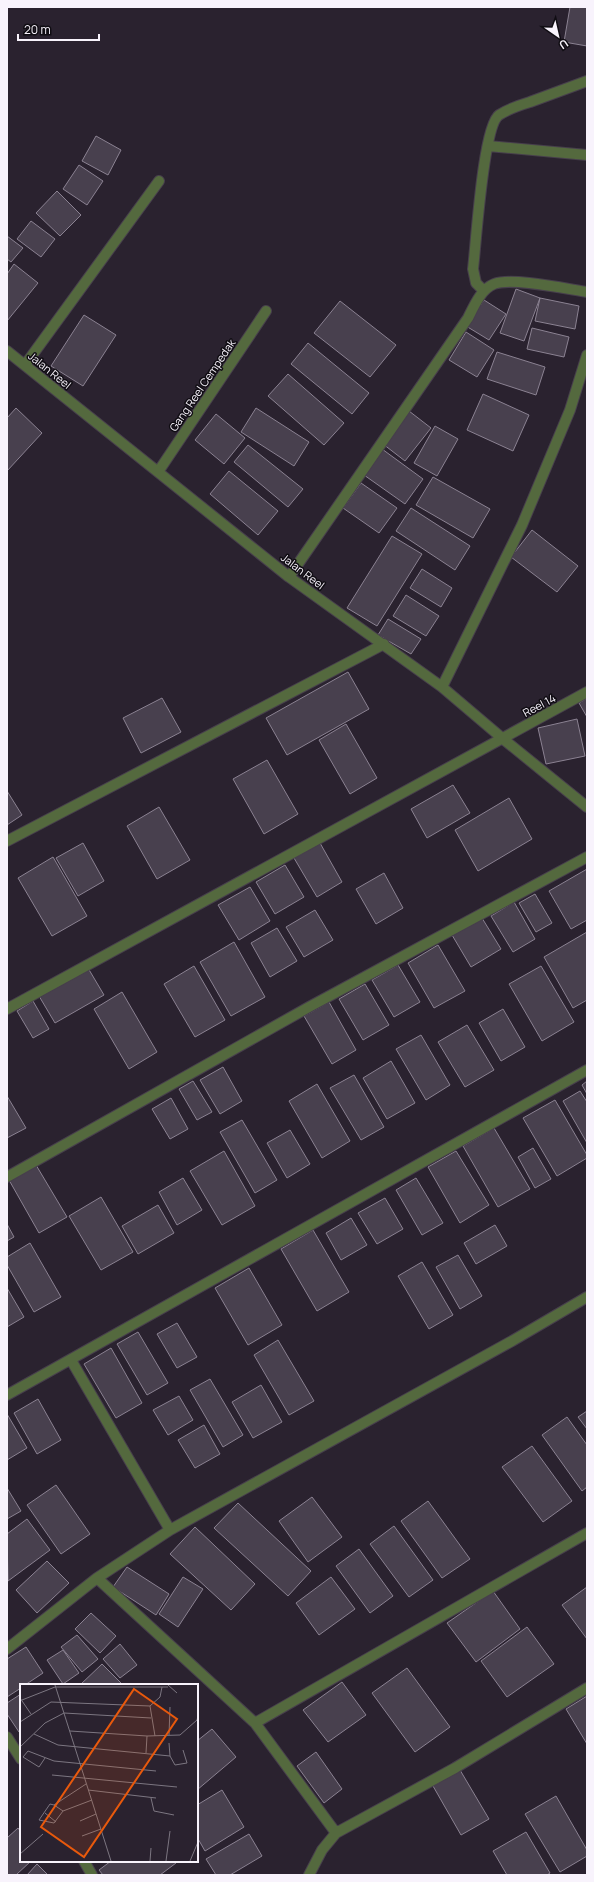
<svg xmlns="http://www.w3.org/2000/svg" width="594" height="1882" font-family="Manrope,sans-serif">
	<style>
		.building { fill: #48404e; stroke: #8b8292 }
		.lines { fill: none; stroke-linecap: round; stroke-linejoin: round }
		.minor-casing { stroke: #473f4c; stroke-width: 12 }
		.minor { stroke: #54693e; stroke-width: 10 }
		.labels { text-anchor: middle; dominant-baseline: central; stroke-width: 3; stroke-linejoin: round; paint-order: stroke }
		.street-label { font-size: 11px; fill: #f8f3fc; stroke: #100d13 }
		.inset-road { fill: none; stroke: #7c7681; stroke-width: 1 }
		.view { fill: #e8590c; fill-opacity: 0.15; stroke: #e8590c; stroke-width: 2 }
		.inset-edge { fill: none; stroke: #f8f3fc; stroke-width: 2 }
	</style>
	<rect width="100%" height="100%" fill="#2a222f"/>
	<path class="building" d="M570,7H587V46L564,42Z
		M96,136L121,150L108,175L82,161Z
		M79,165L103,181L87,205L63,189Z
		M57,191L81,215L60,236L36,213Z
		M31,221L55,239L41,257L17,239Z
		M7,236L23,248L11,262L7,259Z
		M14,264L38,283L7,321V274Z
		M516,289L540,298L524,341L500,333Z
		M540,298L579,306L575,329L535,321Z
		M484,300L506,314L489,340L466,326Z
		M340,301L396,345L370,377L314,333Z
		M84,315L116,335L83,386L51,366Z
		M532,328L569,337L564,357L527,349Z
		M466,332L494,350L477,377L449,360Z
		M308,343L369,393L352,414L291,364Z
		M497,352L545,367L536,395L487,379Z
		M288,374L344,423L324,445L268,396Z
		M483,394L529,415L513,451L467,430Z
		M16,408L42,433L7,471V418Z
		M256,408L309,442L294,466L241,432Z
		M409,411L431,428L405,461L383,444Z
		M216,414L245,438L224,464L195,440Z
		M435,426L458,439L437,476L414,463Z
		M248,445L303,489L288,507L234,462Z
		M382,449L423,479L405,504L364,475Z
		M229,471L278,511L258,535L210,494Z
		M433,477L490,509L473,538L416,505Z
		M361,483L397,508L379,533L343,508Z
		M411,508L470,546L455,570L396,531Z
		M532,530L578,566L557,592L511,557Z
		M392,536L422,554L377,626L347,608Z
		M422,569L452,588L441,607L410,588Z
		M406,595L439,616L426,636L393,616Z
		M388,619L421,639L411,654L378,635Z
		M348,672L369,709L287,755L266,718Z
		M162,698L181,732L141,753L123,718Z
		M587,698V717L579,703Z
		M577,719L585,756L546,764L538,728Z
		M346,724L377,778L350,794L319,740Z
		M267,760L298,814L264,834L233,779Z
		M453,785L470,813L427,838L411,809Z
		M7,791L22,815L7,825Z
		M509,798L532,839L478,871L455,830Z
		M159,807L190,860L157,879L127,826Z
		M83,843L104,881L78,896L56,858Z
		M320,843L342,882L317,897L294,858Z
		M53,857L87,916L52,936L18,878Z
		M285,865L304,897L275,914L256,882Z
		M587,869V920L571,929L549,891Z
		M384,873L403,908L376,924L356,889Z
		M250,887L270,921L239,940L218,905Z
		M535,894L552,923L536,932L519,903Z
		M514,902L535,939L513,952L491,916Z
		M315,910L333,940L304,957L286,927Z
		M482,918L501,949L471,967L452,935Z
		M277,928L297,961L270,977L251,943Z
		M587,932V1000L573,1008L544,957Z
		M234,942L265,997L231,1016L200,962Z
		M438,945L465,991L434,1008L408,963Z
		M398,965L420,1002L394,1017L372,980Z
		M194,966L225,1020L195,1037L164,984Z
		M541,966L574,1022L542,1041L509,984Z
		M88,968L104,995L55,1023L39,996Z
		M365,984L389,1025L363,1040L339,999Z
		M122,992L157,1052L129,1069L94,1009Z
		M33,1001L49,1029L33,1038L17,1011Z
		M329,1002L356,1050L332,1064L304,1016Z
		M503,1009L525,1047L501,1061L479,1023Z
		M467,1025L494,1070L465,1087L438,1042Z
		M421,1035L450,1085L426,1100L396,1049Z
		M391,1061L415,1103L387,1119L363,1078Z
		M223,1067L242,1101L220,1114L200,1080Z
		M354,1075L384,1127L361,1140L330,1088Z
		M193,1081L212,1112L197,1120L179,1089Z
		M587,1081V1094L582,1085Z
		M317,1084L350,1141L322,1158L289,1101Z
		M580,1091L587,1102V1143L563,1101Z
		M7,1096L26,1128L7,1138Z
		M171,1098L188,1129L170,1139L152,1109Z
		M555,1100L587,1155V1158L557,1176L523,1118Z
		M242,1120L277,1180L255,1193L220,1132Z
		M494,1128L530,1189L498,1207L463,1146Z
		M290,1130L310,1164L287,1178L267,1143Z
		M533,1148L551,1179L535,1188L518,1157Z
		M224,1151L255,1206L222,1225L190,1171Z
		M456,1151L489,1205L460,1223L428,1167Z
		M36,1165L67,1217L39,1233L9,1180Z
		M183,1178L202,1210L177,1225L159,1192Z
		M416,1178L443,1223L422,1235L396,1190Z
		M101,1197L133,1252L101,1270L69,1216Z
		M385,1198L403,1229L377,1244L358,1213Z
		M158,1205L174,1233L138,1254L122,1226Z
		M351,1218L367,1245L341,1260L326,1233Z
		M7,1224L14,1237L7,1241Z
		M495,1225L507,1246L476,1264L464,1243Z
		M313,1230L349,1292L317,1311L281,1249Z
		M30,1243L61,1297L34,1312L7,1265V1257Z
		M458,1255L482,1296L460,1309L436,1267Z
		M422,1262L453,1315L429,1329L398,1276Z
		M249,1268L282,1325L248,1345L215,1288Z
		M7,1288L24,1317L7,1327Z
		M177,1323L197,1357L177,1368L157,1334Z
		M138,1332L168,1383L147,1395L117,1344Z
		M278,1340L314,1401L289,1415L254,1355Z
		M111,1348L142,1403L116,1418L84,1364Z
		M210,1379L243,1435L223,1447L190,1390Z
		M261,1385L282,1422L253,1438L232,1402Z
		M179,1396L193,1420L168,1435L153,1410Z
		M38,1399L61,1440L37,1454L14,1413Z
		M587,1411V1429L578,1417Z
		M7,1414L27,1448L7,1460Z
		M567,1417L587,1445V1487L582,1491L542,1435Z
		M204,1425L220,1454L195,1468L178,1440Z
		M532,1446L572,1501L543,1522L502,1467Z
		M56,1485L90,1534L61,1554L27,1505Z
		M7,1488L21,1511L7,1519Z
		M312,1497L342,1537L308,1562L279,1521Z
		M428,1501L470,1559L442,1578L401,1521Z
		M238,1503L311,1571L288,1596L214,1528Z
		M27,1519L50,1550L8,1581L7,1534Z
		M394,1526L433,1580L409,1597L370,1544Z
		M195,1527L255,1584L231,1610L170,1554Z
		M359,1549L393,1596L370,1613L336,1566Z
		M47,1561L69,1583L37,1613L16,1590Z
		M127,1567L169,1594L156,1615L113,1587Z
		M183,1577L203,1589L178,1627L159,1614Z
		M331,1577L355,1609L319,1635L296,1603Z
		M587,1587V1639L562,1605Z
		M493,1591L520,1629L476,1662L447,1623Z
		M91,1613L116,1636L100,1653L75,1629Z
		M527,1627L554,1664L507,1697L481,1661Z
		M77,1635L98,1659L82,1672L61,1647Z
		M120,1644L137,1665L120,1678L103,1659Z
		M26,1647L43,1673L25,1685H21V1688L7,1697V1659Z
		M63,1650L79,1673L63,1684L47,1660Z
		M102,1664L123,1685H80Z
		M407,1668L450,1727L415,1752L372,1693Z
		M342,1682L366,1715L328,1742L303,1710Z
		M21,1694V1730L19,1732L7,1714V1703Z
		M587,1696V1744L566,1709Z
		M212,1729L236,1757L197,1790V1741Z
		M316,1752L342,1789L324,1803L297,1766Z
		M460,1770L489,1819L461,1835L433,1786Z
		M222,1790L244,1827L205,1851L197,1837V1805Z
		M556,1796L587,1850V1856L560,1872L525,1814Z
		M18,1828L21,1832V1861H31L16,1875H7V1838Z
		M526,1832L550,1873L547,1875H507L493,1851Z
		M249,1834L262,1856L230,1875H216L206,1859Z
		M111,1861H175L176,1863L160,1875H103L99,1870Z
		M37,1864L48,1875H27Z"/>
	<g class="lines">
		<defs>
			<path id="minor" d="M488,146L587,155
				M484,291L476,283L473,269C476,245 483,126 499,115C508,109 520,105 530,102C549,95 568,88 587,81
				M7,351L289,577L442,687L502,738L587,807
				M25,365L159,181
				M158,472L266,311
				M289,577L468,318C474,306 481,289 494,284C511,277 567,289 587,292
				M442,687L522,525L570,410L587,355
				M7,841L384,644
				M7,1009L587,692
				M7,1177L309,1007L587,857
				M71,1360L170,1530
				M7,1395L587,1070
				M97,1578L255,1723L336,1833
				M7,1649L97,1578L170,1530L512,1341L587,1297
				M255,1723L587,1533
				M7,1737L21,1759
				M84,1861L92,1875
				M309,1875L322,1850L336,1833L455,1768L587,1688"/>
		</defs>
		<use href="#minor" class="minor-casing"/>
		<use href="#minor" class="minor"/>
	</g>
	<g class="labels">
		<g class="street-label">
			<text transform="translate(50 370) rotate(39)">Jalan Reel</text>
			<text transform="translate(202 385) rotate(-56)">Gang Reel Cempedak</text>
			<text transform="translate(303 571) rotate(37)">Jalan Reel</text>
			<text transform="translate(539 705) rotate(-28)">Reel 14</text>
		</g>
	</g>
	<g transform="translate(20 1684)">
		<rect width="178" height="178" fill="#2a222f"/>
		<path class="inset-road" d="M35,1L91,177M148,1L157,9M0,14L11,30M2,16L35,3H148M130,22L135,52M44,29L131,34M0,38L31,18L130,22L140,13L142,3M50,47L127,52L160,51L177,36L178,32M14,50L38,61L150,72L149,59M149,51L150,23M0,63L25,39L44,29M126,69L127,52M150,72L155,81L167,79L163,66M25,74L19,83L3,73L8,67L34,77L136,87M32,91L157,103M66,100L34,121L43,127L72,116M68,106L136,114M131,114L134,127L154,131M34,121L30,120L19,136L34,139L43,127M25,129L36,138M60,137L76,130M62,152L81,145M0,170L23,150M130,177L131,164M146,177L150,147M170,177L178,158"/>
		<path class="view" d="M114,5L157,35L64,173L21,143Z"/>
		<rect width="178" height="178" class="inset-edge"/>
	</g>
	<rect width="594" height="1882" fill="none" stroke="#f8f3fc" stroke-width="16"/>
	<g transform="translate(558 36) rotate(146)" stroke="#100d13" stroke-width="3" paint-order="stroke">
	<path d="M0-3L7 15L0 10L-7 15Z" fill="#f8f3fc"/>
	<text y="-6" font-size="11" font-weight="bold" text-anchor="middle" fill="#f8f3fc">U</text>
	</g>
	<path d="M18 34v6h81v-6" fill="none" stroke="#f8f3fc" stroke-width="2"/>
	<text x="24" y="34" font-size="12" fill="#f8f3fc" stroke="#100d13" stroke-width="3" paint-order="stroke">20 m</text>
</svg>
